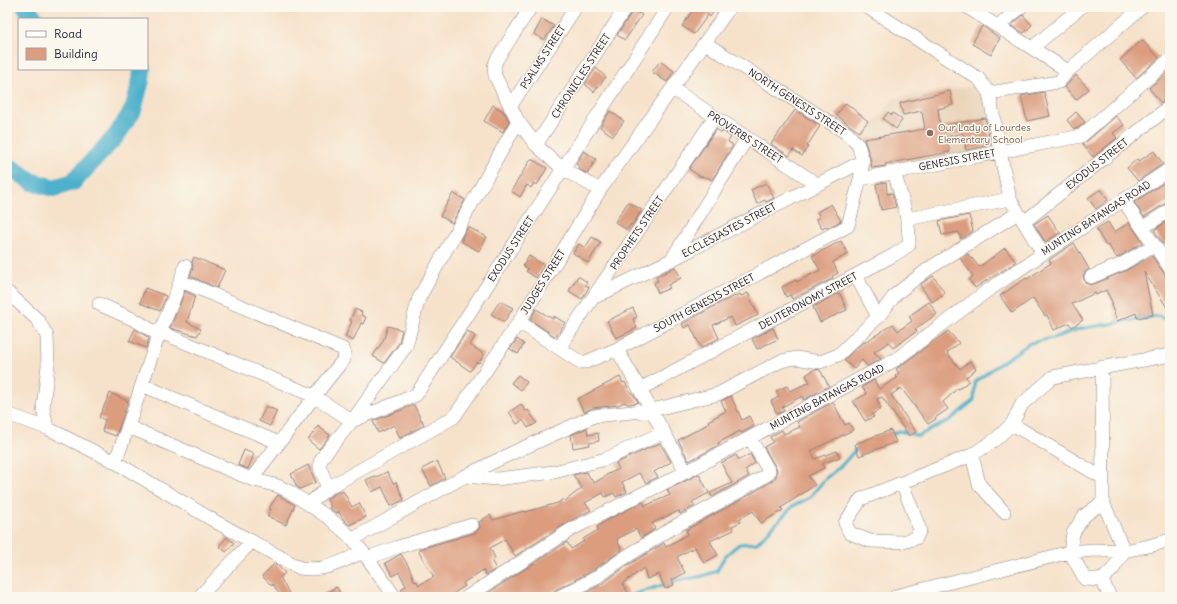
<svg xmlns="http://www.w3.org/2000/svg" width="1177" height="604" font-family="Delius,sans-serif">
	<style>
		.built { fill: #e9d3b8 }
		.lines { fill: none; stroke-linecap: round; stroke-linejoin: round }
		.stream { stroke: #4db1cc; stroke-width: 3 }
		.river { stroke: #4db1cc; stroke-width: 18 }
		.building { fill: #dc9d7f }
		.minor-casing { stroke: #8c8282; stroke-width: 14 }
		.minor { stroke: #fff; stroke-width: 13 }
		.education-dot { fill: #8d6e63; stroke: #fbf7ec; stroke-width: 1.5 }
		.labels { text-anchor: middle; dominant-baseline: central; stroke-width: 3; stroke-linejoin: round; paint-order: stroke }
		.street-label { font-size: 10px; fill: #22223b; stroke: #fbf7ec }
		.education-label { font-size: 10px; fill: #785e54; stroke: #fbf7ec; text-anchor: start }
	</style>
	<rect width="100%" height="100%" fill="#fbf7ec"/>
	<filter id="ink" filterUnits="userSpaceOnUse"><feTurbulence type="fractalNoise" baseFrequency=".025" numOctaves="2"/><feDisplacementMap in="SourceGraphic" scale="8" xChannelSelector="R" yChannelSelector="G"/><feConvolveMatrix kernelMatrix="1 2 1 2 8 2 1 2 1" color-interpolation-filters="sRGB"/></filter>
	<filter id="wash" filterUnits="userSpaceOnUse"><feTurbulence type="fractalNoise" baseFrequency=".012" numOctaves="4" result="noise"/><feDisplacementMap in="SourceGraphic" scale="16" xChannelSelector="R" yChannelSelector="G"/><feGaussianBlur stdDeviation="0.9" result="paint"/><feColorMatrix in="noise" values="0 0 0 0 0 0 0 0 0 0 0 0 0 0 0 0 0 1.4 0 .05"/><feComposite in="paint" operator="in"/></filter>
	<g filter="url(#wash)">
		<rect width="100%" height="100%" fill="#f6e2ca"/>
		<path class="built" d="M973,86L985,93L997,148L868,172L860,139L871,127L894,98Z"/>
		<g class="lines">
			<path class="stream" d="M889,435L899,431L918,436L950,420L974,400L975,382L995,367L1030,343L1053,338L1079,329L1158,316L1170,322
				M626,597L675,581L703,576L717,571L725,556L739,544L757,543L793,506L809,498L826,478L842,465L857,448L860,446"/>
			<path class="river" d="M26,7L35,19
				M7,166L10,167L33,182L54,188L73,182L116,136L133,110L141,80L142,69"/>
		</g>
		<g id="blocks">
			<path class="building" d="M695,7H716L710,17L708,15L694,34L682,26Z
				M633,10L642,15L625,40L617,35Z
				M1023,15L1032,25L1024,33L1011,26Z
				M542,19L554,26L544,40L534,34Z
				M982,26L1000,38L991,55L972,44Z
				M1142,40L1159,58L1136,78L1120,60Z
				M660,61L674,71L667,82L652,72Z
				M596,68L606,77L594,92L585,84Z
				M1168,72L1170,74V98L1165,100L1161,103L1149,88Z
				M1076,75L1089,89L1076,100L1065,87Z
				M950,91L953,105L938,109L940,126L985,118L991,145L966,150L963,133L946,137L950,152L885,164L886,166L872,168L870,157L864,139L925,129L922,112H921V111L903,115L900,103Z
				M1044,92L1050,116L1027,121L1021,96Z
				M846,103L868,121L859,132L836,115Z
				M493,105L503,111L509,121L503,132L484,121Z
				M795,110L820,126L807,146L808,147L802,156L793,150L789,156L771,144Z
				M610,111L624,121L613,136L600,127Z
				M888,112L892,115L893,113L902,120L896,129L883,119Z
				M1076,112L1085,122L1077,129H1074L1067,120Z
				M1116,116L1124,125L1113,133L1117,138L1093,157L1082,144L1086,142Z
				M716,129L722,133L723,131L731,137L728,142L733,145L712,180L707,177L706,178L702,176L701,177L689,169Z
				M584,151L596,159L587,174L579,169L580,167L576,164Z
				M1154,151L1163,164L1138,181L1127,168L1137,159L1139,161Z
				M531,159L547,168L537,185L534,183L531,188L527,185L520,197L511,191Z
				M1170,179V202L1166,203L1144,217L1134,202Z
				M886,182L887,194L892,193L896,207L881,210L876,184Z
				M766,183L774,198L766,202L765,200L757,204L751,190Z
				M1101,189L1108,200L1096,209L1088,198Z
				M453,193L465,200L452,223L440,216Z
				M628,202L642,210L632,225L631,224L627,230L615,222Z
				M831,204L841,221L827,228L826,227L822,229L816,219L820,217L817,212Z
				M969,215L973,231L961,239L959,232L942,235L939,221Z
				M1048,215L1060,233L1045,242L1034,224Z
				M1170,220V240L1163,244L1154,230Z
				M1108,222L1114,232L1129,223L1143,242L1117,258L1108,245L1106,246L1096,229Z
				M468,227L487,237L479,251L462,242L463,239H461Z
				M592,237L601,242L588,263L573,253L579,244L585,248Z
				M841,241L848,254L833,262L838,273L832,276L833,278L830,280L792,299L790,295L786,297L782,287L796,280L797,282L820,270L812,256Z
				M1074,243L1089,269L1085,272L1083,276L1084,280L1086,283L1090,285L1094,284L1125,271L1152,256L1170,282V312L1144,272L1153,315L1137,318L1136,313L1117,321L1111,305L1113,304L1106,290L1096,295L1095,293L1072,304L1083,320L1072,327L1069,323L1054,330L1047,315L1045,316L1033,298L1012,313L1000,296L1026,278L1027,279L1051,263L1049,260Z
				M1005,248L1016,262L975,288L969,280L973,276L960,258L968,254L971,259L972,258L979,267Z
				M529,256L544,265L536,278L526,271L528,269L523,266Z
				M194,257L225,270L217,288L190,276L193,268L192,262Z
				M675,267L681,278L668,285L670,288L658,293L654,283L658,281L656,277Z
				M578,276L587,282L585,285L589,287L582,299L569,291Z
				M933,276L945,293L932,302L920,285Z
				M145,288L166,296L160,311L140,303Z
				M185,291L195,296L187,322L201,329L197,336L170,328Z
				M748,293L758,315L735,326L731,317L713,325L719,338L701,348L690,325L684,328L682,324L720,303L740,294L741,296Z
				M837,294H840L847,310L820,322L813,307Z
				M500,301L513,308L504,322L491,314Z
				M929,302L937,314L915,329L917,331L893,348L889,342L874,352L881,359L867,366L862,360L854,369L844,360L863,342L864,343L893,324L898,331L912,321L909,316Z
				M633,308L637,317L633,319L637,328L616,338L607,321Z
				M355,309L362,312L361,315L366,317L363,324L361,323L353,341L345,337L352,321H350Z
				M536,309L553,319L554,316L565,323L556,337L530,320Z
				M388,326L402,330L399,343L384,363L373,356L383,341Z
				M773,328L778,339L757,349L752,339Z
				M135,329L149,338L146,348L129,341Z
				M467,331L475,336L470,345L484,354L479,363L477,362L470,371L450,357Z
				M948,331L959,343L947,353L960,369L970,361L976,369L966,377L969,381L959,389L958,388L943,402L948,409L935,418L936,419L928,424L901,388L891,395L916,432L909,436L882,397L877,399L881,409L872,414L874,417L865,421L853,401L867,394L862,387L874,380L879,389L897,378L895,376L899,373L896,369Z
				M517,339L524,344L518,354L510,349Z
				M815,369L820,370L829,386L804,400L802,396L782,407L784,411L777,414L771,401L779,397L776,391L787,386L790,391L810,382L806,375Z
				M518,375L527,382L521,390L511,383Z
				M620,377L623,383L625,382L630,392L633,394L638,402L637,403L628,404L624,402L618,405L593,408L584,412L577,399Z
				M110,393L128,401L116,436L102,431L105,420L99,417Z
				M731,396L742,420L749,416L754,426L741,433L740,431L718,443L719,445L689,461L678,440L699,429L709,423L708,421L726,411L721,401Z
				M833,402L845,425L849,423L853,430L811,451L815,459L837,451L840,457L822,464L824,468L808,476L815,485L781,508L783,510L761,523L753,511L739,519L741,522L732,526L734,530L710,541L718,555L704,563L695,547L677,557L685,573L672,580L674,585L665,589L659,574L647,579L644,568L622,584L629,594L624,597H576L599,586L625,567L664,543L666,547L688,534L686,530L744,498L772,481L776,477L777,470L764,447L773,442L770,437L782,430L784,434L800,427L797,422Z
				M521,404L525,411L528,410L537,423L528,428L523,420L517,424L509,412Z
				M414,405L421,420H422L424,425L400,438L394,425L378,433L373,421Z
				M266,406L277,411L270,426L259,421Z
				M318,426L330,435L319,449L308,440Z
				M587,428L588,435L598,433L599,441L589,443L590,445L573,448L571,435Z
				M891,430L896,442L859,456L855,444Z
				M660,443L671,462L654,472L658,477L646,483L639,473L622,482L627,492L616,497L614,493L605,497L603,493L585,503L591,510L568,522L515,556L505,539L490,548L495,558L491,560L496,569L486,575L483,570L463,583L465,586L448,597H405L401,589L406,586L399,572L393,576L385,563L401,554L409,567L415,582L417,581L419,585L434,577L418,551L420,550V549L475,533L478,530L480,527L479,522L490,515L493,520L524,511L525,512L558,503L563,499L565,501L582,488L573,475L586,472L594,483L606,476V475L619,469L616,463Z
				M244,450L254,454L248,469L238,465Z
				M750,454L755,463L745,470L749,476L712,497L710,493L732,483L721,463L736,455L739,460Z
				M437,461L445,478L431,486L422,469Z
				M308,465L316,482L300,489L297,487L291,474Z
				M387,472L393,483L396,482L404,500L391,506L382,487L372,492L366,480L375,476L376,477Z
				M699,474L709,493L692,502L695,506L680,514L679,511L652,523L655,529L641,538L636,529L617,539L618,540L617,541L622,550L590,572L555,590L552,593L551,597H482L567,542L571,549L584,541L583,539L598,530L597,527L609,519L643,502L645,506L670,495L667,490Z
				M339,491L340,493L343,491L352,507L359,503L366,517L349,525L343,519L339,512L336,513L329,508L331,507L327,499Z
				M278,495L295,505L286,525L267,516L271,509L269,508Z
				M227,537L234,543L226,552L219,546Z
				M275,563L285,573L280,577L291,597H281L273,584L272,586L262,576Z
				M337,587L342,597H317Z"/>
		</g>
	</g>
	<g filter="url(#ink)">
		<use href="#blocks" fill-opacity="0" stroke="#8c8282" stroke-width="1"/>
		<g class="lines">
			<defs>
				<path id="minor" d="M531,7L497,59L494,66L495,76L518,121L536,145L563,169L600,190
					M867,7L979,79L989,93L1000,152L1010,199L1043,254
					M967,7L1068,71
					M998,26L1021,7
					M1032,48L1081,7
					M673,89L817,184
					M989,93L1059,82L1068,71L1142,7
					M510,107L576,7
					M536,145L626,7
					M860,179L1081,136L1170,59
					M1123,200L1170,268
					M907,219L1010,199
					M1024,222L1170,106
					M1142,228L1170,210
					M672,259L747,138
					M185,266C179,289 169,310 160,332C144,375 132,419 115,462L218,523L300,568C325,572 341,562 363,552
					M856,276L878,317L896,294L928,269L1018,213
					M1091,277L1122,264L1154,245
					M7,292L38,320L47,336L48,365L43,408L47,428L115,462
					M595,297L671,260L863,161
					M99,304L137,321L159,335
					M519,322L580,362H586L617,349L848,226L860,179L863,161L858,145L848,134L705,43
					M160,332L314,396L352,421L416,395L668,7
					M559,348L715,117
					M617,349L686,472
					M1102,367L1103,502L1124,551L1113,569L1102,580L1085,579L1070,552L1073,533L1084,516L1103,502
					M142,385L279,443
					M640,389L894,255L909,245C910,220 901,196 894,172
					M7,414L47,428
					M1012,424L1103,478
					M129,427L251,479C283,439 312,398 344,359L345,354L343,349L181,281
					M972,455L979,484L1004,512
					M465,476L497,479L554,472L606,459L664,432
					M251,479L278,486L290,492L329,518L353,539L373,566L395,597
					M902,483L920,530L916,538L903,542L870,541L850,533L845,523L861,499L972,455L996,439L1012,424L1022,404L1053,377L1170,355
					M328,488L320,468V462L324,455L352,421L406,346L419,298L518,121
					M308,504L328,488L454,417L519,322L600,190L730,7
					M353,539L465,476L512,453L594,416L652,410L718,394L781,361L796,358L820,362L838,355L878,317
					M367,558L398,547L472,525
					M1102,580L1110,597
					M896,596L1070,552L1094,550L1124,551L1149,546L1170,540
					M199,597L252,541
					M467,597L572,529L686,472L895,360L987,291L1170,169
					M559,597L594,579L621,560L672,528L740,491L768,474L769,471L750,438"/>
			</defs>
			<use href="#minor" class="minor-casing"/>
			<use href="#minor" class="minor"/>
		</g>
	</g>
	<circle class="education-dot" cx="930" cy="133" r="4"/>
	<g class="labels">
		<g class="street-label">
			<text transform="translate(543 57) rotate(-57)">PSALMS STREET</text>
			<text transform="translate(581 76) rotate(-57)">CHRONICLES STREET</text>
			<text transform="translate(797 102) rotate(33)">NORTH GENESIS STREET</text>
			<text transform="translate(745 137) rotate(33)">PROVERBS STREET</text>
			<text transform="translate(957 160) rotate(-11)">GENESIS STREET</text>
			<text transform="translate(1097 164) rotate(-38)">EXODUS STREET</text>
			<text transform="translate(1096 218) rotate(-33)">MUNTING BATANGAS ROAD</text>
			<text transform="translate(729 230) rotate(-28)">ECCLESIASTES STREET</text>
			<text transform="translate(637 233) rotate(-56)">PROPHETS STREET</text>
			<text transform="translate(511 249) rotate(-57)">EXODUS STREET</text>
			<text transform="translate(543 282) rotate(-58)">JUDGES STREET</text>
			<text transform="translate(808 301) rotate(-28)">DEUTERONOMY STREET</text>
			<text transform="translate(704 303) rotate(-28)">SOUTH GENESIS STREET</text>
			<text transform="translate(827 397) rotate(-28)">MUNTING BATANGAS ROAD</text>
		</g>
		<g class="education-label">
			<text x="938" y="127">Our Lady of Lourdes<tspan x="938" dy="12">Elementary School</tspan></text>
		</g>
	</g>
	<rect width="1177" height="604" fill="none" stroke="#fbf7ec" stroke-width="24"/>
	<rect x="18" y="18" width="130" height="52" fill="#fbf7ec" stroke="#a4a2a5"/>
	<rect x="26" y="31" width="20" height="6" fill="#ffffff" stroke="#a4a2a5"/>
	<text x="54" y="38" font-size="12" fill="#22223b">Road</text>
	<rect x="26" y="48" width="20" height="12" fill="#dc9d7f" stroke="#a4a2a5"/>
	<text x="54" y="58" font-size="12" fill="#22223b">Building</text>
</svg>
